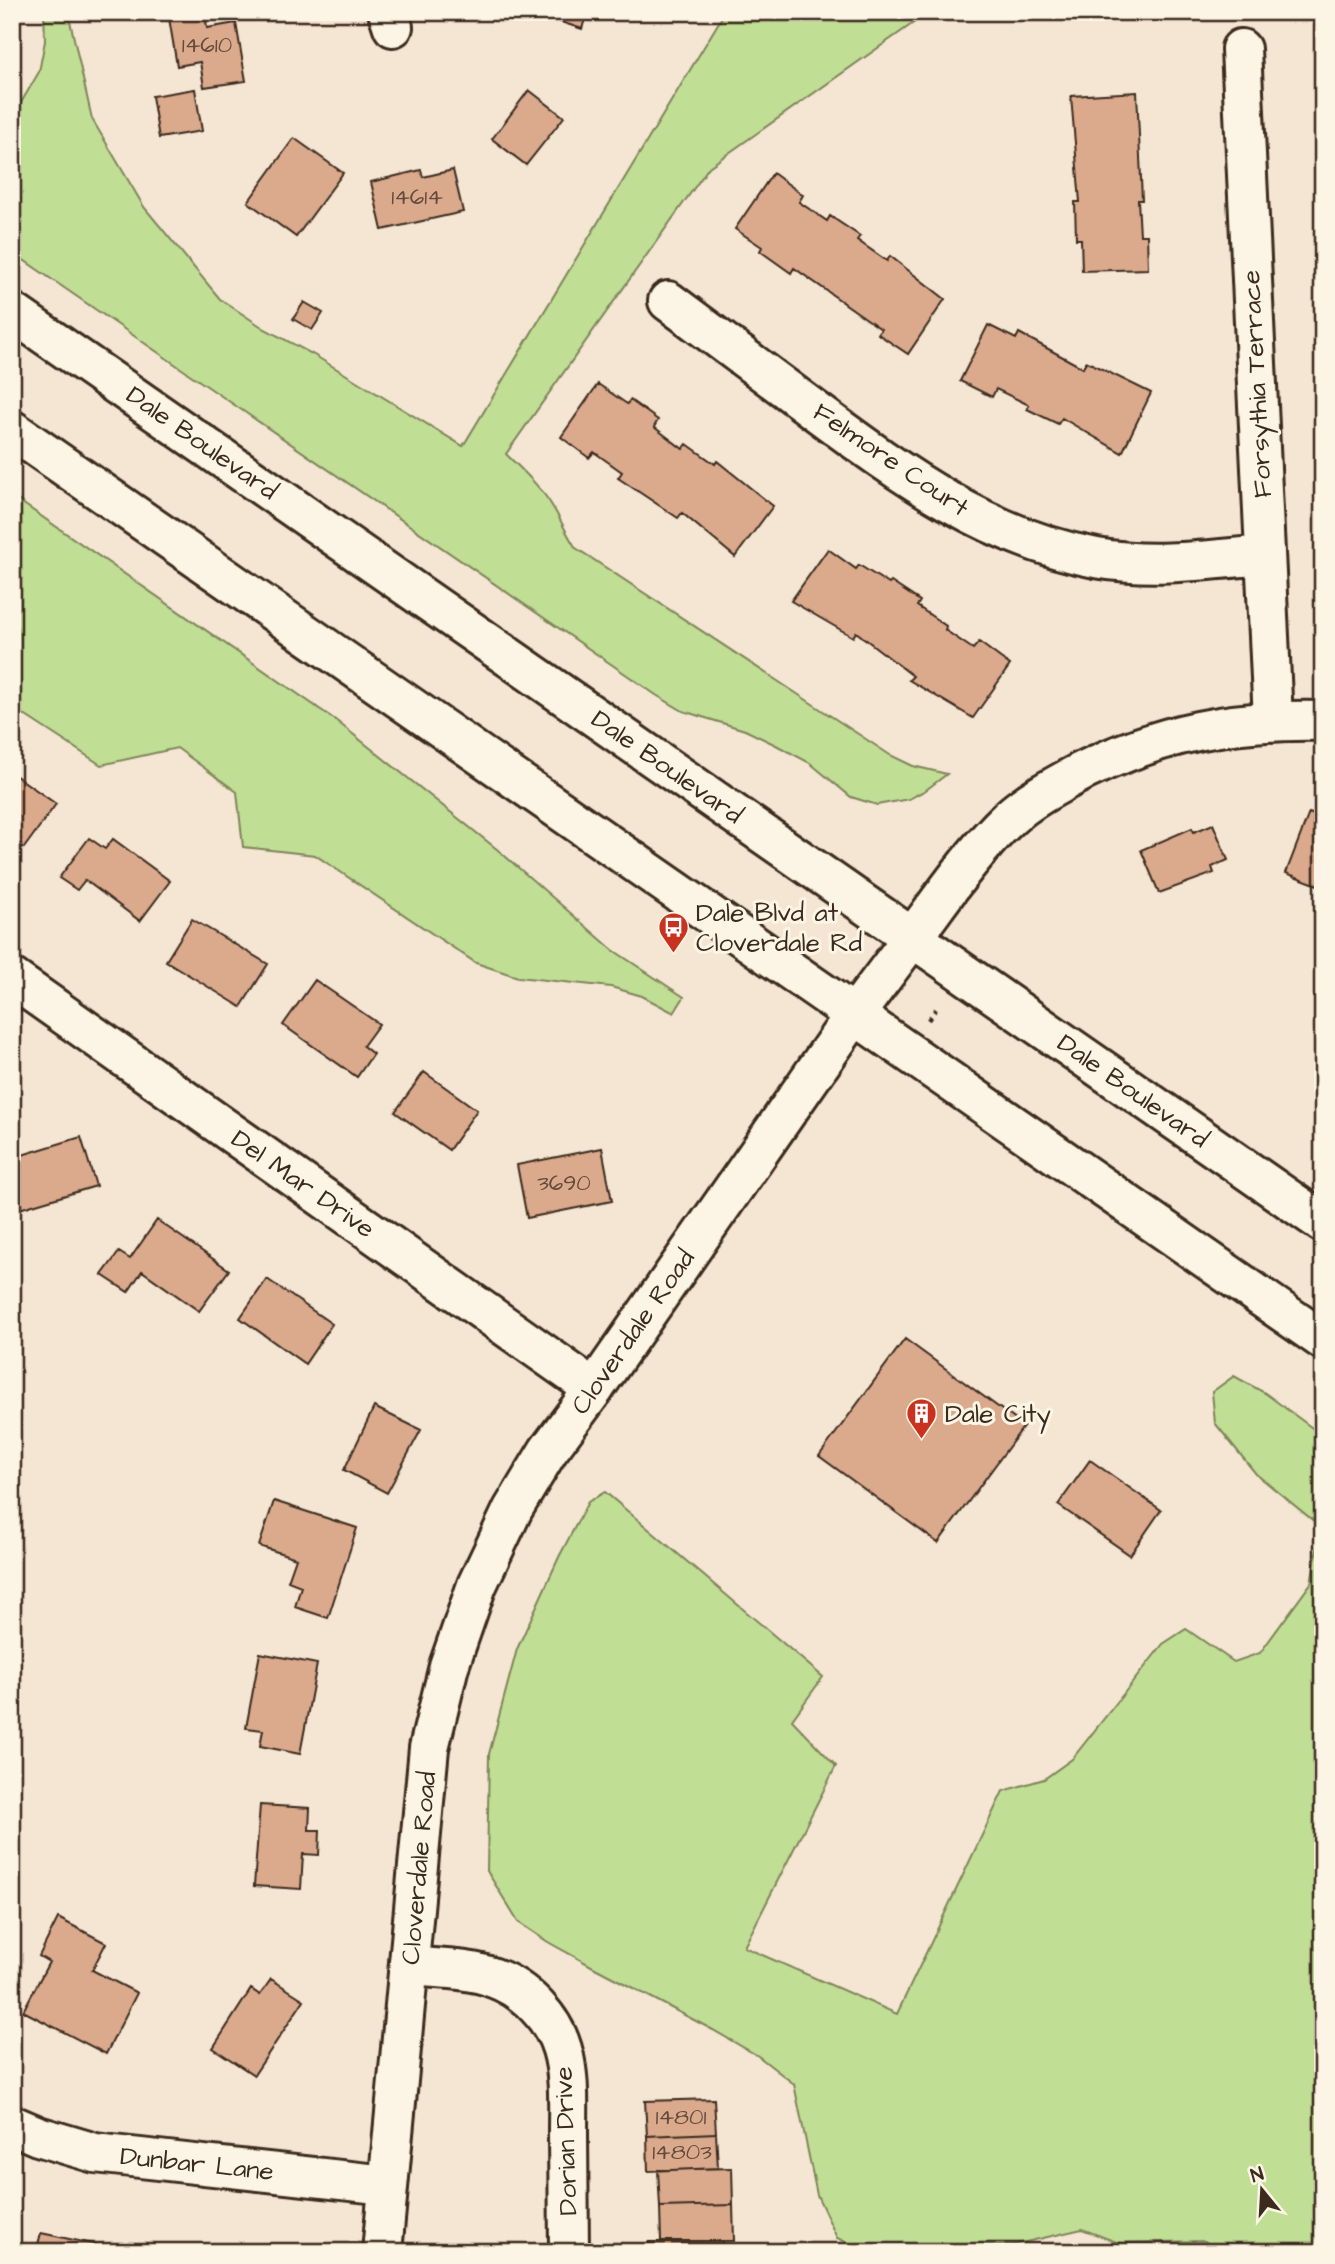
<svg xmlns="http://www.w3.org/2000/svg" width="1335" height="2264" font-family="'Architects Daughter',sans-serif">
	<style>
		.green { fill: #c1de95; stroke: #7e845a; stroke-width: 2 }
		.building { fill: #dbaa8d; stroke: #3b2a1e; stroke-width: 2 }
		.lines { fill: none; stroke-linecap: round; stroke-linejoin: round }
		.street-casing { stroke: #3b2a1e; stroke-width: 44 }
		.secondary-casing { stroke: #3b2a1e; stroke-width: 44 }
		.primary-casing { stroke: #3b2a1e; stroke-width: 44 }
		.path { stroke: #3b2a1e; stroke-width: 4.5; stroke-dasharray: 5 5; stroke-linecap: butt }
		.street { stroke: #fcf5e5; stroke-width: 38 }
		.secondary { stroke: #fcf5e5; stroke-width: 38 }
		.primary { stroke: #fcf5e5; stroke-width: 38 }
		.labels { text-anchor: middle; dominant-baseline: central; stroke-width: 6; stroke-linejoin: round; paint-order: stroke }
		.number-label { font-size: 23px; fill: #634a3a }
		.street-label { font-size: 26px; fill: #3b2a1e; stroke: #fcf5e5 }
		.poi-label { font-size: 26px; fill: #3b2a1e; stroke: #fcf5e5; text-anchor: start }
	</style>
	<rect width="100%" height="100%" fill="#f5e6d3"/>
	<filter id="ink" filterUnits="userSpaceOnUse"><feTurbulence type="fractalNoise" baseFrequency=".0143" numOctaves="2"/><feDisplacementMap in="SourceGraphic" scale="14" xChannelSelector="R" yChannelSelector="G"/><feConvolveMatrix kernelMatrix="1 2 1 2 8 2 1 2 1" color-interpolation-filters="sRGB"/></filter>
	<g filter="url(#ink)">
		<path class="green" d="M44,12H68L92,119L144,207L220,299L265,329L314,355L463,446L725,12H929L709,167L506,454C523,471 542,488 554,509C562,522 567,535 576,548L890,755L913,766L947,774L926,790L909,799L877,805L851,797L810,763L776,745L745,730L683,711L656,695L12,252V118L39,72L45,41Z
			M12,496L334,719L498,850L613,950L684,997L674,1013L642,996L611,987L518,977L476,963L315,855L243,847L237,792L177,748L101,765L12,707Z
			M1234,1376L1265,1393L1323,1436V2252H1216L1205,2241L1119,2243L1082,2229L1013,2245L958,2246L944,2252H868L837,2238L817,2195L794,2084L758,2056L713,2030L595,1968L548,1942L518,1922L487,1871L489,1754L517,1649L559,1557L588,1502L605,1492L823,1677L792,1720L836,1766L744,1947L897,2014L1003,1791L1044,1779L1072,1759L1163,1644L1186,1629L1234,1662L1260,1653L1311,1583L1321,1527L1256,1474L1215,1423L1212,1392Z"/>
		<path class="building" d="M168,12L205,13L207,28L236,23L246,81L204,87L200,62L177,66Z
			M564,12H587L582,29L561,22Z
			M195,89L202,131L159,138L152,96Z
			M529,90L564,117L526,165L492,139Z
			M1137,92L1142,200H1138L1140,235H1147L1148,269L1082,271L1081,239H1076L1075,202H1080L1071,96Z
			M294,138L343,173L296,237L248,202Z
			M421,170L423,177L453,170L463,212L382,230L371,182Z
			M773,173L803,195L799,202L827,221L830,216L860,236L857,240L887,261L890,256L945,299L908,354L878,334L881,329L794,268L791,273L760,251L762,247L735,229Z
			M304,302L323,313L312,330L293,319Z
			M988,325L1016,339L1019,333L1083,368L1086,361L1151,393L1122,453L1062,418L1058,424L1027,409L1029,405L996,389L992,397L960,381Z
			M598,384L627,404L630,400L658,420L654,427L683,449L687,444L715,464L717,461L773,506L735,557L682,513L678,518L618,478L622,472L594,452L589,458L561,437Z
			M828,549L856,569L859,565L889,584L891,582L920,601L917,606L946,626L945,630L973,649L979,642L1010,665L973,718L909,680L913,676L856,632L853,637L791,601Z
			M12,773L56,804L24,848L12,840Z
			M1309,813L1323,818V887L1286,873Z
			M1213,824L1228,860L1212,867L1214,873L1159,893L1141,850L1192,828L1194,832Z
			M89,838L105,849L113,839L170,881L140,921L85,880L77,890L59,878Z
			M192,919L268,964L241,1007L166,961Z
			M315,980L379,1024L363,1046L373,1054L357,1077L283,1025Z
			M424,1072L477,1110L449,1150L395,1112Z
			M81,1137L96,1186L16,1210L12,1198V1158Z
			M602,1148L612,1201L527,1218L517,1165Z
			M157,1220L229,1270L199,1311L142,1271L128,1292L102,1275L119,1252L130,1259Z
			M267,1279L332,1324L305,1364L240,1318Z
			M905,1339L1024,1426L938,1543L819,1456Z
			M374,1407L421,1430L387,1493L344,1470Z
			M1090,1460L1161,1510L1130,1555L1058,1505Z
			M274,1501L357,1528L328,1618L295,1607L301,1586L288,1581L296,1558L259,1546Z
			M260,1653L317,1664L300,1754L260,1746L263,1730L246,1728Z
			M260,1805L310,1808L309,1830H320L319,1855L303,1854L301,1889L254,1886Z
			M58,1918L106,1943L92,1970L137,1993L106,2054L23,2011L49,1962L39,1956Z
			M271,1979L304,2000L254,2075L213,2048L251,1989L260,1995Z
			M714,2099L716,2133L647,2136L645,2101Z
			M716,2133L718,2168L648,2171L647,2136Z
			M732,2168L733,2205L660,2207L658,2170Z
			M733,2205L734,2241H661L660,2207Z
			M41,2233L107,2247L105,2252H36Z
			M722,2241V2252H649V2242Z"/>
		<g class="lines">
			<defs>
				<path id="street" d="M388,12L393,27
					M1241,49L1273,720
					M668,301C717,338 767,375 817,412C902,475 989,538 1096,558C1152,568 1209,560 1265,555
					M912,938C943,897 972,853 1009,818C1030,799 1057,785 1081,772C1162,732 1233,719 1323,721
					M12,978L594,1389
					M410,1966C436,1969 469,1968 494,1978C525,1989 553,2018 562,2049C570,2076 568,2106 568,2134C568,2173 569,2213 569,2252
					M12,2125L38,2136L95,2153L387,2185"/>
				<path id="secondary" d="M382,2252L429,1748L449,1666L477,1585L513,1509L548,1451L594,1389L855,1014L912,938"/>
				<path id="primary" d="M12,312L1323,1223
					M12,430L1323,1340"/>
			</defs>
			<use href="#street" class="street-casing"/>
			<use href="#secondary" class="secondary-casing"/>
			<use href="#primary" class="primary-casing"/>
			<path class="path" d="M928,1020L936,1009"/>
			<use href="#street" class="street"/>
			<use href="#secondary" class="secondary"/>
			<use href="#primary" class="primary"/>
		</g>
	</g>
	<defs>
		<symbol id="bus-pin" viewBox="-11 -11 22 30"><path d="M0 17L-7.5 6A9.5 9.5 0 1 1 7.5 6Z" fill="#c8321e" stroke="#fcf5e5"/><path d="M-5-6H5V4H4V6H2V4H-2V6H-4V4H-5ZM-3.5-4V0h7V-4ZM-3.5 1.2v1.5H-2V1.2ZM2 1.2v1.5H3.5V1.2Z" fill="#fff"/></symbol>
		<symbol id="building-pin" viewBox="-11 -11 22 30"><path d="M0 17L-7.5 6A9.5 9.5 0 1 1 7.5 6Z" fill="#c8321e" stroke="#fcf5e5"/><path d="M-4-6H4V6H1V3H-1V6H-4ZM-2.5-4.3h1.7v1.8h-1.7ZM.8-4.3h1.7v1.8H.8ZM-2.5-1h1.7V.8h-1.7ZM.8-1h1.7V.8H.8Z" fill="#fff"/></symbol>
	</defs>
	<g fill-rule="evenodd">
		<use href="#bus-pin" x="656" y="910" width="35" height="47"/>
		<use href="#building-pin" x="904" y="1396" width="35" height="47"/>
	</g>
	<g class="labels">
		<g class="number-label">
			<text x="207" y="45">14610</text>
			<text x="417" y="197">14614</text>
			<text x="564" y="1183">3690</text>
			<text x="681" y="2117">14801</text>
			<text x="682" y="2152">14803</text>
		</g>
		<g class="street-label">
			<text transform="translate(1257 384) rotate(-93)">Forsythia Terrace</text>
			<text transform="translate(202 443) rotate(35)">Dale Boulevard</text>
			<text transform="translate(891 460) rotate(34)">Felmore Court</text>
			<text transform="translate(667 767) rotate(35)">Dale Boulevard</text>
			<text transform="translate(1133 1091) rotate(35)">Dale Boulevard</text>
			<text transform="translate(303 1184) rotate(35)">Del Mar Drive</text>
			<text transform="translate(633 1332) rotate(-55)">Cloverdale Road</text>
			<text transform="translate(419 1868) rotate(-85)">Cloverdale Road</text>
			<text transform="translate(566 2141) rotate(-92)">Dorian Drive</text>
			<text transform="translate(197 2164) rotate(6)">Dunbar Lane</text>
		</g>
		<g class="poi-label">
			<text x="696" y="913">Dale Blvd at<tspan x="696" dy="30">Cloverdale Rd</tspan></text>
			<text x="945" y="1414">Dale City</text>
		</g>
	</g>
	<rect width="1335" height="2264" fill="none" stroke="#fcf5e5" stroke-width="42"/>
	<rect x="21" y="21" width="1293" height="2222" fill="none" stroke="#3b2a1e" stroke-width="2.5" filter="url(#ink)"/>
	<g transform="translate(1262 2190) rotate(342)" stroke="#fcf5e5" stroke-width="5" paint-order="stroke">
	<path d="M0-5L12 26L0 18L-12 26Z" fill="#3b2a1e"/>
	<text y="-10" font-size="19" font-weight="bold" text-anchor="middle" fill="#3b2a1e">N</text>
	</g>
</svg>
